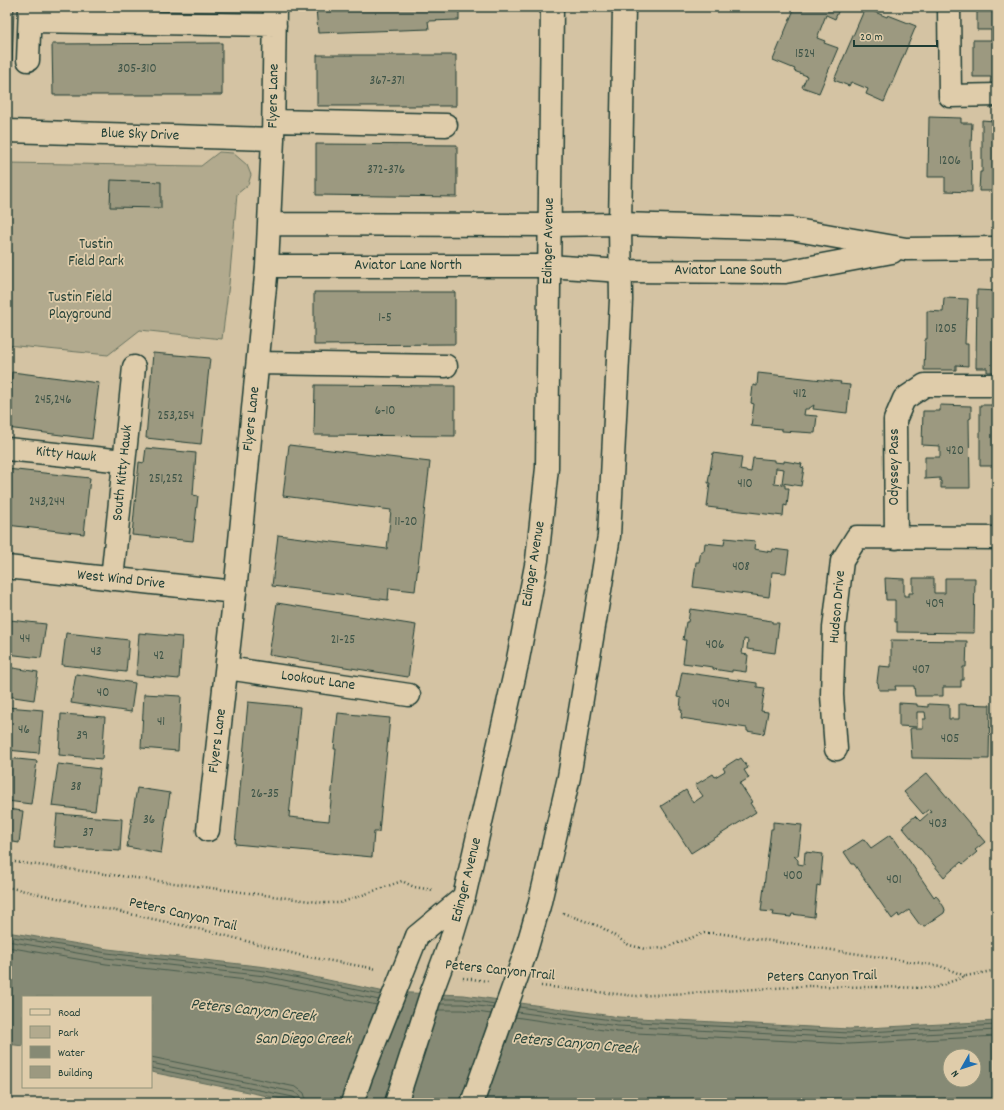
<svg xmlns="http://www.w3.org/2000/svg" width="1004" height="1110" font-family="Dekko,sans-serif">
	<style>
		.green { fill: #b2aa8e; stroke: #687461 }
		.water { fill: #868a74; stroke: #5d6b5a; fill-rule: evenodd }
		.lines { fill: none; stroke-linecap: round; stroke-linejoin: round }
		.shore { stroke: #485c4e; stroke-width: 1 }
		.building { fill: #9c9980; stroke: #1f3d34 }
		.minor-casing { stroke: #1f3d34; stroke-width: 25 }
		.major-casing { stroke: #1f3d34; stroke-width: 25 }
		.path { stroke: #1f3d34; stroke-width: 2.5; stroke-dasharray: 1 3; stroke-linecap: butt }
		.minor { stroke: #dfccaa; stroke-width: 22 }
		.major { stroke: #dfccaa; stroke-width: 22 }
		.major-bridge-casing { stroke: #1f3d34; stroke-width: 25; stroke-linecap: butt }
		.major-bridge { stroke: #dfccaa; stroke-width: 22 }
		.labels { text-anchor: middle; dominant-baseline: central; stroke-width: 3.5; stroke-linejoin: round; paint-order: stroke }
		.number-label { font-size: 13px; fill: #3e5447 }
		.street-label { font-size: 15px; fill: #1f3d34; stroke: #dfccaa }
		.park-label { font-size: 15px; fill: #264238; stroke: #dfccaa }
		.water-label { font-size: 16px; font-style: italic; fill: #29453a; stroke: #dfccaa }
	</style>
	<rect width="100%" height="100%" fill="#d4c3a3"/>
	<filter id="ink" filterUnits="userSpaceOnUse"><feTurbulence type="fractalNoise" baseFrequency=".025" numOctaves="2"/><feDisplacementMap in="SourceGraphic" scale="8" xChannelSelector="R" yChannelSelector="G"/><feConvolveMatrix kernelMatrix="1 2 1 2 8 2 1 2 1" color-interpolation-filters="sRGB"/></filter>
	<g filter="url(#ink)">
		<path class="green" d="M219,152L233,153L247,165L251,175L248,185L237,194L229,284L222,339L140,330L108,355L7,345V163L201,166Z"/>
		<path class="water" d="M7,932L108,949L266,967L385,992L464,995L619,1017L849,1029L997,1021V1103H301L151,1072V997H23V1046L7,1044ZM950,1056H974V1080H950Z"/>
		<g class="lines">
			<path class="shore" d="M7,936L107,953L265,971L381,995
				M7,941L106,958L265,976L379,1000
				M7,947L106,964L264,982L377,1005
				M442,999H463L495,1004
				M441,1004H463L493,1008
				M519,1007L618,1021L849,1033L997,1025
				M439,1010H463L491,1014
				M517,1012L618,1026L849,1038L997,1030
				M515,1017L617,1032L849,1044L997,1036
				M151,1057L296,1087L304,1093L307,1103
				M151,1063L294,1092L300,1096L301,1103
				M151,1068L293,1097L296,1099V1103"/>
		</g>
		<path class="building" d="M7,7H14L12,67H7Z
			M316,7H459V20L428,21L429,29L318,33Z
			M795,7H840L835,19L826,15L817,38L825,41L824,43L838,48L819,93L802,87L807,76L794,71L795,69L773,60Z
			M991,7H997V84H990L991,77H973V40H991V30H977V9H991Z
			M865,8L887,17L888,15L916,26L884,102L866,94L868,89L851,82L849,86L834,80Z
			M222,43V95H53L52,44Z
			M317,55H456V106H317Z
			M929,117L961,118V123H972L971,146L972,192L945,191V177H928Z
			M994,117H997V191H979L980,172H982V120L994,121Z
			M316,144L457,145V197L316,195Z
			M111,180L161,182V208L110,207Z
			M977,290L997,291V372H987V368H976Z
			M314,292H455V344L314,345Z
			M944,298L968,299L967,319H966L965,344H968V366L956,365V370H924L925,339H927V311L943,312Z
			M153,353L210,358L201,444L146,438Z
			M12,372L99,383L92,439L7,428V417Z
			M758,373L841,382L840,384L850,385L847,413L813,409L814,405L808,409H805L804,415L817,416L815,433L782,431V429L751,426L754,404L751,403L753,385L757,386Z
			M315,385L455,386V436L314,435Z
			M940,405L971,406V418L969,419L970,488H941V481H940V478L925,479V457H940V446L922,445L923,411H940Z
			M980,405H997V466H980Z
			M289,445L430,462L415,591L389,588L388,600L272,586L278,535L387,549L391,510L283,496Z
			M146,448L196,453L193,495L198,496L193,541L132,535L139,462L144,463Z
			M713,453L742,457L740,470L751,472L753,458L774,460V462L784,463V461L802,464L801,467L804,468L801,486L782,483L784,469L776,468L774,484L785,485V488H789L787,506L784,505L783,516L707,507L710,483H708Z
			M7,469L90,478L84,534L7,525Z
			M725,538L755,541L754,549L772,552L773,549L789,551L786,573L772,572L769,597L693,587L696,562H699L701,551H704L705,543L724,545Z
			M885,578L904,579V596H909V593H913V578H934V593H945V578H975L974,633L897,632V622H895V600H886Z
			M277,603L416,625L408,677L269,655Z
			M690,609L772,621V623H779L775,653L747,649L748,640L744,639L742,654L748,655L746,672L732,670V672L713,669V667L683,663L686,640H683L686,622H688Z
			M10,620L46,624L41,658L7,654V621H10Z
			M66,633L129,640L126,672L62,665Z
			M139,633L182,637L179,679L136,675Z
			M891,640L967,641L966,667H963V680H961V687H943V696H915L914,686H895L896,690H879L878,683L877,682L879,666L891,667Z
			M7,667L38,672L34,700L7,696Z
			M682,672L757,683V687L765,688L761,711L768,712L764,734L747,731V728L681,718L682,710H680L681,698L677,697Z
			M76,674L135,683L131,712L71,703Z
			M144,694L181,696L178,751L141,748Z
			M248,702L300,707L289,817L329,821L336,749H334L338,713L390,718L379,832H374L372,857L235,844Z
			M899,703L917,704V706L928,707V704L949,705V719H959V704L990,705L989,759L912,758L910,729L912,728H923V719H926L925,712H917V727L899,726Z
			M7,707L43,710L39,753L7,750Z
			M61,714L105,717L102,759L59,755Z
			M7,758L37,761L31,804L7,801Z
			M741,758L748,768L744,770L749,778L739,784L741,785L752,802L750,803L756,812L691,853L661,806L686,790L693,803L703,796L695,785L713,774L715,777L725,771L723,768L737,759L738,760Z
			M58,764L100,769L95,811L52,806Z
			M927,773L985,842L975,850L977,852L963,864L961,862L944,877L902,827L915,816L920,821L931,811L929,809L923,814L904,792Z
			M137,788L170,793L161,853L127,847Z
			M7,809L23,811L19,843L7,841Z
			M57,814L122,819L120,851L54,847Z
			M773,822L802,825L798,856H794L798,860V864L804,865L805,852L823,854L820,886L817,885L814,917L792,914L791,917L773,915L774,912L761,911L771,829H773Z
			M890,835L892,838L893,837L934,897L936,895L944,907L945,910L944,913L925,926L920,925L909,910L899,917L898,914L892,919L854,864H852L844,852L864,839L871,848Z"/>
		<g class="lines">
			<defs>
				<path id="minor" d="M949,7L950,96L997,95
					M30,21L275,25
					M28,60L30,7
					M274,121L446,125
					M7,131L273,139
					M269,224L549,225L620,224L791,229L906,249L997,248
					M267,266H549L621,271L785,272L892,252
					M258,363L446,366
					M7,449L124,461
					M896,538L895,420L904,399L925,385H997
					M7,567L235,592
					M112,579L134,367
					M227,668L409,695
					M836,749L832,695L834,628L842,561L857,537L997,538
					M208,830L235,592L267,266L273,139L275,7"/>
				<path id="major" d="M417,936L464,897
					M451,940L464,897L517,664L537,560L547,468L552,7
					M525,954L539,906L569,777L609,536L621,300L620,224L624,7
					M396,1103L431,994"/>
			</defs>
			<use href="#minor" class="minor-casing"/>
			<use href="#major" class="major-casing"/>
			<path class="path" d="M7,861L325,903H340L402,881L414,887L433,890
				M7,887L212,932L303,956L377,969
				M563,913L601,927L629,945L645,949L664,948L704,933H717L940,966L965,976
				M463,978L488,981
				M541,986L636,996L809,986L934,988L966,976L997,970"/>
			<use href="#minor" class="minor"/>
			<use href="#major" class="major"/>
			<defs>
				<path id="major-bridge" d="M431,994L451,940
					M352,1103L361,1077L417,936
					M472,1103L525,954"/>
			</defs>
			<use href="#major-bridge" class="major-bridge-casing"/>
			<use href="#major-bridge" class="major-bridge"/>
		</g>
	</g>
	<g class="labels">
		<g class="number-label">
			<text x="805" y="54">1524</text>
			<text x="137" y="69">305-310</text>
			<text x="387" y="81">367-371</text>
			<text x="950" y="161">1206</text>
			<text x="386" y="170">372-376</text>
			<text x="385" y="318">1-5</text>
			<text x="946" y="329">1205</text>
			<text x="800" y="394">412</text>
			<text x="53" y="400">245,246</text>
			<text x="385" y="411">6-10</text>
			<text x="176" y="416">253,254</text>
			<text x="955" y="451">420</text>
			<text x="166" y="479">251,252</text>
			<text x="745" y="484">410</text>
			<text x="47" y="502">243,244</text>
			<text x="406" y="522">11-20</text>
			<text x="741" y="567">408</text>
			<text x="935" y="604">409</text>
			<text x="25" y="639">44</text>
			<text x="343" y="640">21-25</text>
			<text x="715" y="645">406</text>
			<text x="96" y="652">43</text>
			<text x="159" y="656">42</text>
			<text x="921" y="670">407</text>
			<text x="103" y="693">40</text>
			<text x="721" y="704">404</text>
			<text x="161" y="722">41</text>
			<text x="24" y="730">46</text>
			<text x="82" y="736">39</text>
			<text x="950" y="739">405</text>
			<text x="76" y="787">38</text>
			<text x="265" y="794">26-35</text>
			<text x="149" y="820">36</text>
			<text x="938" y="824">403</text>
			<text x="88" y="833">37</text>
			<text x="793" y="876">400</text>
			<text x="894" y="880">401</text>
		</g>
		<g class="street-label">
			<text transform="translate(274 96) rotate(-89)">Flyers Lane</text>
			<text transform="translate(140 135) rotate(2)">Blue Sky Drive</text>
			<text transform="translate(549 241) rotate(-89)">Edinger Avenue</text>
			<text x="408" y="266">Aviator Lane North</text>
			<text x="728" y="271">Aviator Lane South</text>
			<text transform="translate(252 419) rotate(-84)">Flyers Lane</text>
			<text transform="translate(66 455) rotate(6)">Kitty Hawk</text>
			<text transform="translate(895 467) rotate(-90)">Odyssey Pass</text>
			<text transform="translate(123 473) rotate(-84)">South Kitty Hawk</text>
			<text transform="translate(534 564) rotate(-81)">Edinger Avenue</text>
			<text transform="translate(121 580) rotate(6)">West Wind Drive</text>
			<text transform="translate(838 607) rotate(-85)">Hudson Drive</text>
			<text transform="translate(318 681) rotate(8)">Lookout Lane</text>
			<text transform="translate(218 741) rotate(-83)">Flyers Lane</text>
			<text transform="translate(467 880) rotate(-76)">Edinger Avenue</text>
			<text transform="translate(183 915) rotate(13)">Peters Canyon Trail</text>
			<text transform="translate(500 971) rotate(6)">Peters Canyon Trail</text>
			<text transform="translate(822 977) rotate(-1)">Peters Canyon Trail</text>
		</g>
		<g class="park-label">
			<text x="96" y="245">Tustin<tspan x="96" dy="17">Field Park</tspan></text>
			<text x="80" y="298">Tustin Field<tspan x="80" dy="17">Playground</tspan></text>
		</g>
		<g class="water-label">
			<text transform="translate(253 1011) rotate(6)">Peters Canyon Creek</text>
			<text x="303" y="1039">San Diego Creek</text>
			<text transform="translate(575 1044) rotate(5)">Peters Canyon Creek</text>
		</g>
	</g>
	<rect width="1004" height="1110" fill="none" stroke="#dfccaa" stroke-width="24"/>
	<rect x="12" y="12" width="980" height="1086" fill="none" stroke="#1f3d34" stroke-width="1.5" filter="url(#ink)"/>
	<rect x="22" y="996" width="130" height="92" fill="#dfccaa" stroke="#92937b"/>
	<rect x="30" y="1009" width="20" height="6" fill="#dfccaa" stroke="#92937b"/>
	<text x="58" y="1016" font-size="12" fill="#1f3d34">Road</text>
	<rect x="30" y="1026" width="20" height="12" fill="#b2aa8e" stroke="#92937b"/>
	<text x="58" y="1036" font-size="12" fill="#1f3d34">Park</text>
	<rect x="30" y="1046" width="20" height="12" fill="#868a74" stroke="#92937b"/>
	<text x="58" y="1056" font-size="12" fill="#1f3d34">Water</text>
	<rect x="30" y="1066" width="20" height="12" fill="#9c9980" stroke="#92937b"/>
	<text x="58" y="1076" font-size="12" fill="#1f3d34">Building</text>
	<g transform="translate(962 1068) rotate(231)"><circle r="19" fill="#dfccaa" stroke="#92937b"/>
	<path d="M0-3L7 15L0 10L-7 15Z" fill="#1f6fb2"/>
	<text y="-6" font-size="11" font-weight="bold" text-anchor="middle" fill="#1f3d34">N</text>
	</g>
	<path d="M854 40v6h83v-6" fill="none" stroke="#1f3d34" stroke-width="2"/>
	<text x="860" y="40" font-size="12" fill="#1f3d34" stroke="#dfccaa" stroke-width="3" paint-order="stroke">20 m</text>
</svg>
